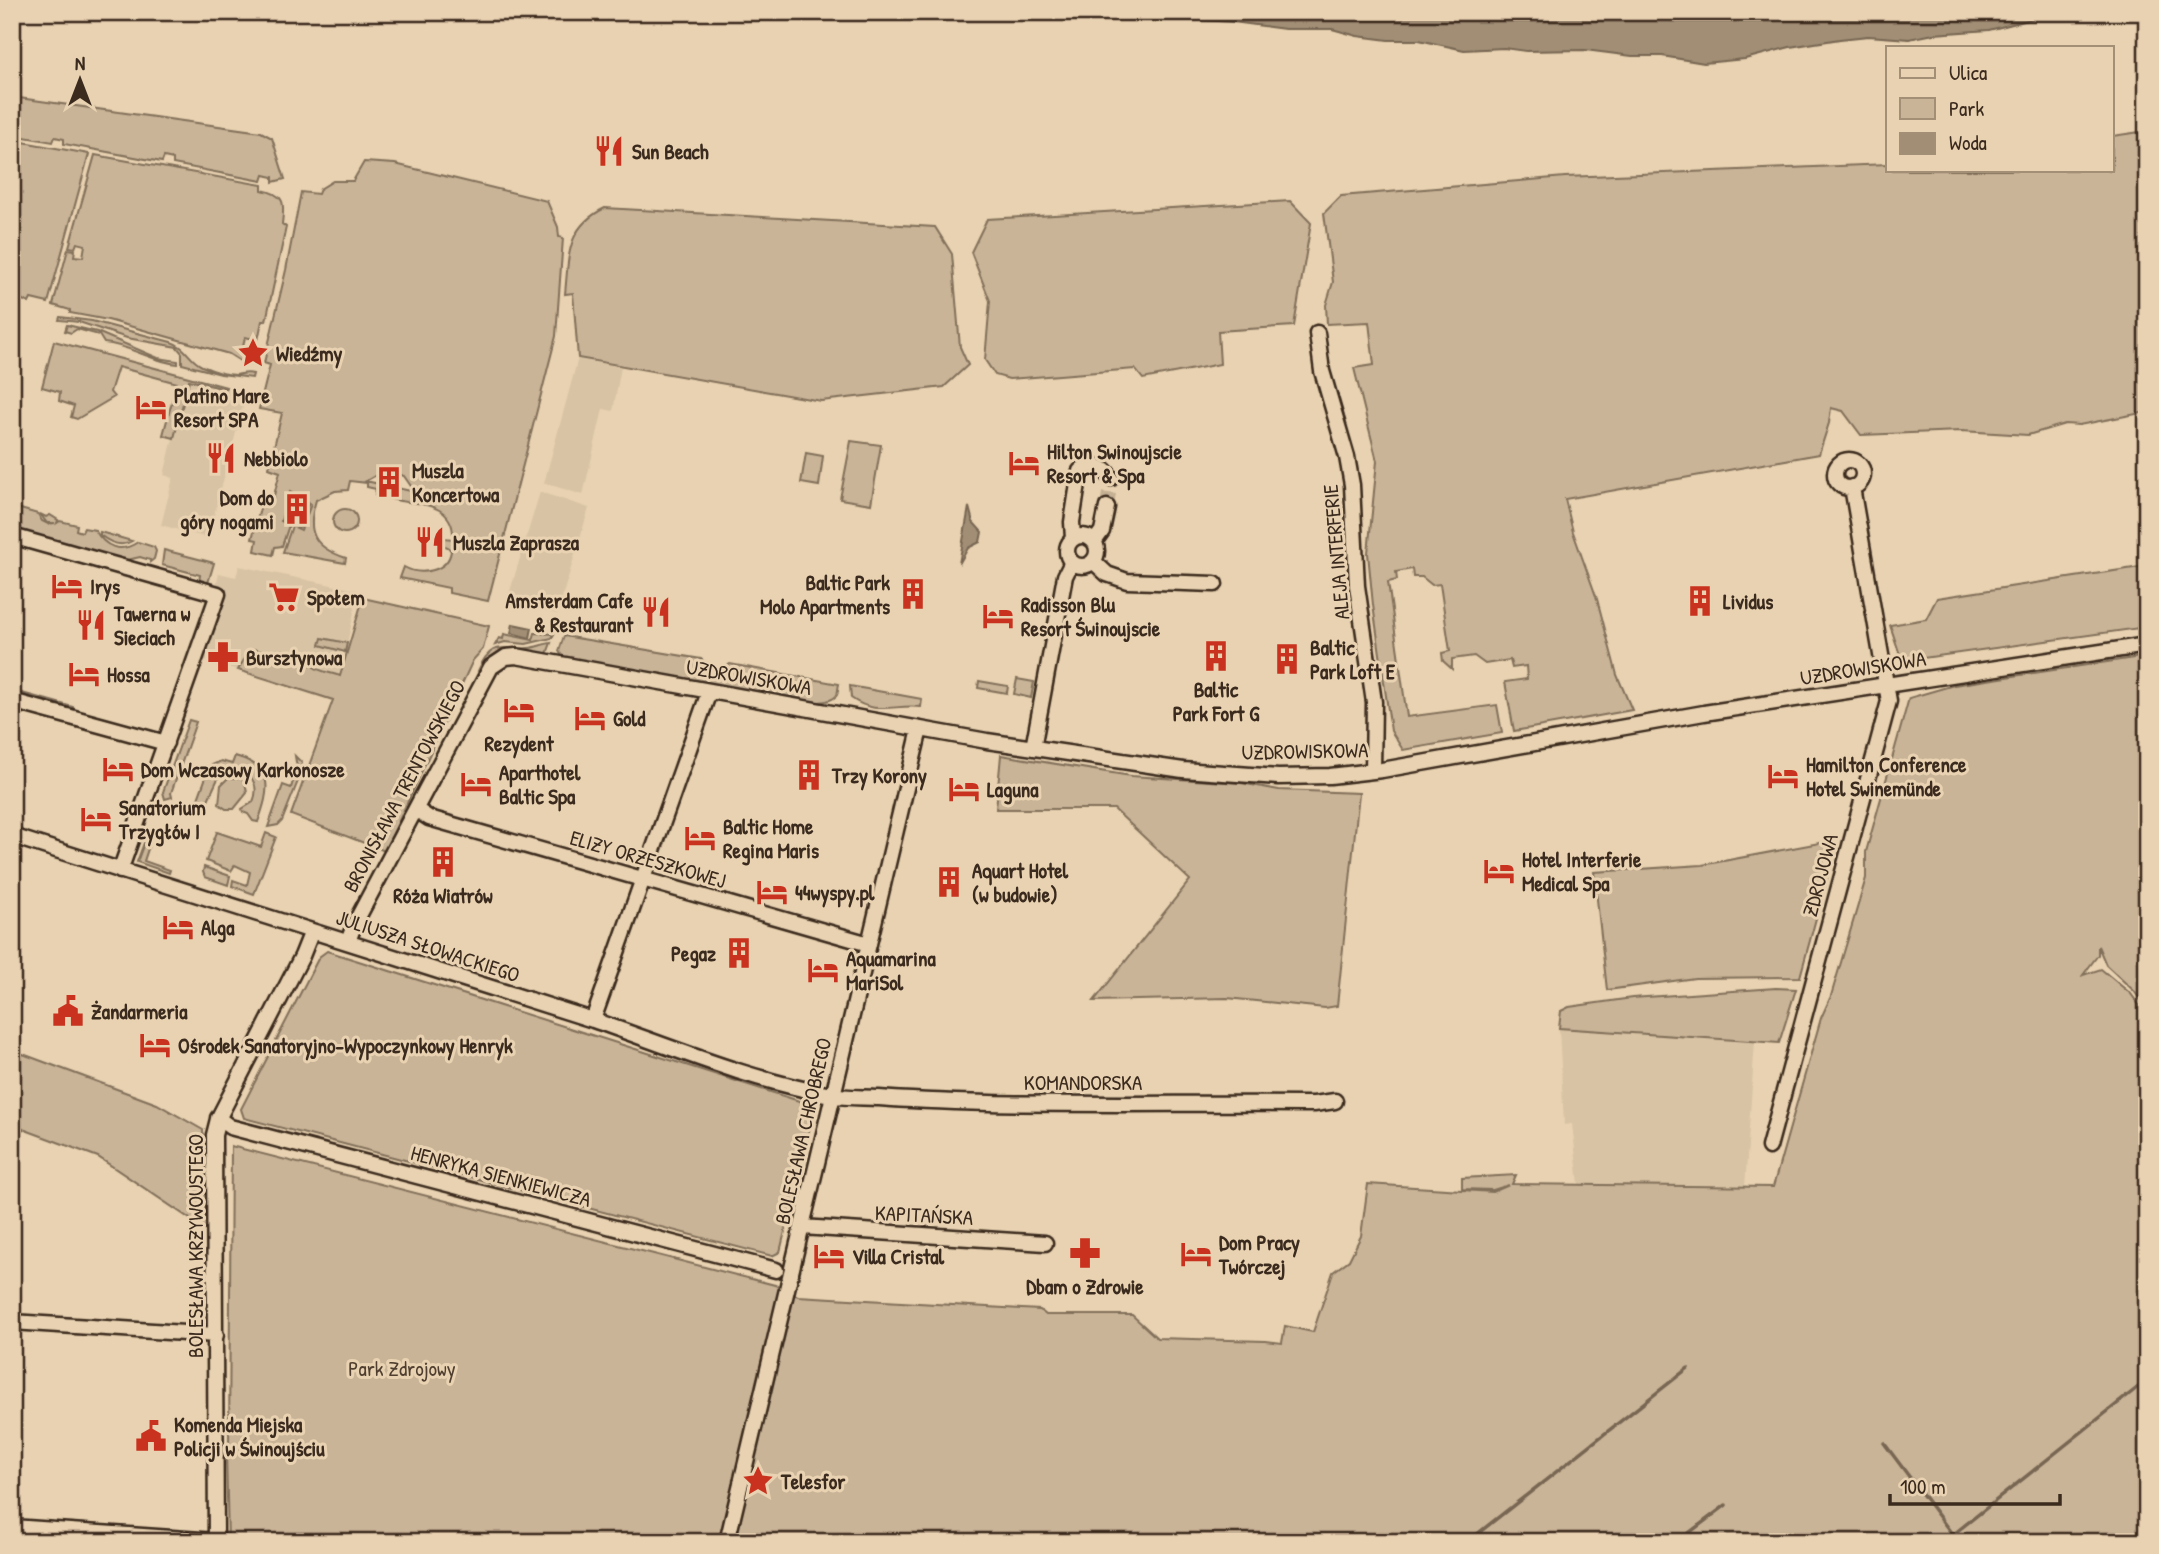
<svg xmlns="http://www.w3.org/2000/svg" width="2159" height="1554" font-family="'Patrick Hand',sans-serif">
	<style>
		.built { fill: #d8c3a4 }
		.green { fill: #c9b497; stroke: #826f5a; stroke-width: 2; fill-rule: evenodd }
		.water { fill: #a18e75; stroke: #786652; stroke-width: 2 }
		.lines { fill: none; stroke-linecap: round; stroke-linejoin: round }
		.stream { stroke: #786652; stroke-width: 3.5 }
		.minor-tunnel { stroke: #c5b094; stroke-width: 14; stroke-dasharray: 14 7; stroke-linecap: butt }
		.minor-casing { stroke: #3b2a1e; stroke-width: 19 }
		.minor { stroke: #e8d2b1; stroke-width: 14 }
		.labels { text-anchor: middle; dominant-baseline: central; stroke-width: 6; stroke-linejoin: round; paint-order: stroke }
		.poi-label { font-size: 21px; font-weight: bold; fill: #3b2a1e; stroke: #e8d2b1; text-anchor: start }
		.street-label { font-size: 21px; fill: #3b2a1e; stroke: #e8d2b1 }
		.park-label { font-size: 21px; fill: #503f30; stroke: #e8d2b1 }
	</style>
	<rect width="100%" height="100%" fill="#e8d2b1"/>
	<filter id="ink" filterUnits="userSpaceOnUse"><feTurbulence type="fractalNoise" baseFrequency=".0143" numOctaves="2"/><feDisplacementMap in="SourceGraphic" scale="14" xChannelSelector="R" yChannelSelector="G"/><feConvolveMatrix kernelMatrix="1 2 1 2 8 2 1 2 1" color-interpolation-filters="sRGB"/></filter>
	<g filter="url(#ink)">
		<path class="built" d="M578,358L621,367L613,411L603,409L583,495L544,483Z
			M188,377L246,393V395L208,538L161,525L173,478L164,475Z
			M540,492L589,508L557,614L507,601Z
			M239,566L356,590L358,593L350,631L333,700L202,659L226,592L216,586L219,573L236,577Z
			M1559,1028L1755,1041L1745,1187L1579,1184L1572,1124L1564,1125Z"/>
		<path class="green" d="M12,97L261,132L272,138L285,179L273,182V177L264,175L262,181L173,164V159L164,157L162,162L64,144V139L55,137L53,142L12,135Z
			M2147,131V412L2079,425L2065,424L2028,435L1961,431L1861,435L1843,411L1831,408L1829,423L1819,454L1565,499L1573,532L1597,599L1617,675L1632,710L1514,731L1505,682L1527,679L1526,666L1512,668L1510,660L1485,664L1474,656L1452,659V669L1443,661L1442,653L1450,651L1440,584L1432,585L1422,577H1413L1412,569L1396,572L1397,580L1388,582L1407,717L1497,705L1502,733L1403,750L1391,731L1373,605L1368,553L1377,461L1354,368L1374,365L1369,322L1327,324L1326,305L1333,282L1324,213L1341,196L1565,177L1888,164V170H2112V136Z
			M12,140L89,154L48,303L31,299L29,303L12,295Z
			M95,155L262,185V190C287,195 284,205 282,224L286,227L266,321H262L258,340L245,337L242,352L258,356L255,365L245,364L229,354L108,320L70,313V310L53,305L68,249L75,250L74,256L83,257L85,245L77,243L75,248L69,247Z
			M364,162L395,164L547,201L558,227L559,237L563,238L556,336L488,601L449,593V588L400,578L404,567C420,576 448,572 451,551L448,547L442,545L444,538L453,539C455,509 429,504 409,502C398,502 386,497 375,495L376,489L367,487V483L350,481L348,490L335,491L316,500C306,532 313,547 346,558L345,563L283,552L292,526L301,530L311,504L301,496L299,498L290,492L281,521L289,525L282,546L275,547L273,555L255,551L257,540L252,539L262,501L272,503L280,472L269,468L282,413L259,409L270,365L264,363L286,270L301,192L318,194L320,189L333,181H353ZM391,471L404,476L415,492L366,481L380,473Z
			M1290,201L1311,223L1294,326L1218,331L1220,364L1143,379L1135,369L1009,379L995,375L985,360L990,301L971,252L987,219Z
			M605,208L935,227L952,254L960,347L968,365L944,387L821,401L578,358L573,293L565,294C569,255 566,227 605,208Z
			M60,317L92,321L171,342C187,347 188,359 202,366C211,370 225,375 236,375C243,374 246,372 253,374L252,378L221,374L182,364V353L177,347L127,338L79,322L59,320Z
			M67,325L97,332L158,358L178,361V364C152,362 130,345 104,343L99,335L77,329L71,333L65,331Z
			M54,341L226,387L225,389L189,380L174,438L163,435L177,383L118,367L110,392L114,397L77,419L71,417L74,406L59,401L60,392L42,387Z
			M851,441L881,445L871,504L840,499Z
			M806,453L823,456L819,486L801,483Z
			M290,495L308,505L300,527L293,524L296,517L299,519L301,515H304L306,505L296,500L289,508L292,515L289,522L283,520Z
			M17,508L38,514L42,521L48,524L55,523H47L40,514L46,517L50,515L58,520L57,523L60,521L77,525L76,530L82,532L84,528L95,530C105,547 120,554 138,542L154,547L156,551L154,559L150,562V560L140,557L123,561L12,530V511Z
			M333 521a12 12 0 1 1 24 0a12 12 0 1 1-24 0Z
			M100,532L132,541C121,548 110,543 100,535Z
			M164,550L214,563L208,583H199L200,575L162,565Z
			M2147,566V627L1902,661L1890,625L1926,619L1937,598Z
			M363,598L489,626L483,649L473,660L385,851L291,815L333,700L238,670L248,653L254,649L269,654C290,644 297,657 314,667C321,672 332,673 340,676Z
			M535,633L554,634L552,638L526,644L505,642L495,645L499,638L503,639L504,634L533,640Z
			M564,636L701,659L712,669H723L730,664L839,684C838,688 838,692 837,695C825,713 744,692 725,688L716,684H698L564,659L559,651Z
			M322,638L347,643L345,652L320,645Z
			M551,643L546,656C512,650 503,642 481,672L478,671C492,638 504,651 529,648C537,647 543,644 551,643Z
			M2147,656V1009L2134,991L2106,965L2098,946V955L2083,975L2101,969L2131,994L2147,1016V1542H228L226,1451L229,1450L231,1146L775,1285L798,1296L1040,1310L1046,1315H1132L1157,1338L1266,1341L1282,1343L1285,1326L1313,1332L1333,1272L1349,1260L1361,1236L1368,1184L1493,1192L1509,1185L1493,1190L1462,1189V1178L1516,1175L1512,1184L1773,1187L1821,1018L1831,996L1866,878V852L1909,698L1954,685Z
			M1017,679L1034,682L1031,698L1014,694Z
			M979,681L1008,686L1007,693L978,688Z
			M850,686L922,699L921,707C894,704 876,716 851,698Z
			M22,693L73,707L75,715L19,699Z
			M189,720L196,722L171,793L172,797L165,799L163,792Z
			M1001,755L1131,776L1241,783L1279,790L1359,793L1337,1006L1325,1008L1227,998L1094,1001L1190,880L1114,809H996Z
			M235,756C276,767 269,791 258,822L253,821L248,814L243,812L242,809L253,802C259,788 254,777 242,770H228L221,772L207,802L198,799L210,766L221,761L232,764Z
			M295,756L302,763L300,776L282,821L278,825L268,827L283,785L291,788L297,768Z
			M228,778H240L245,781L247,793L234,809H226L219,804L221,785Z
			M217,832L261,847L266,833L276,837L254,894L232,886L233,880L247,885L250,872L235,865L231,871L206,861Z
			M1830,841L1822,867H1830L1800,977L1695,978L1607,990L1594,872L1702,865Z
			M144,843H150L144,861L170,870L169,873L137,862Z
			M204,867L230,876L228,885L205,877L203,872Z
			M327,951L815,1106L780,1252L772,1256L244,1118L241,1109L319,957Z
			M1776,988L1796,989L1779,1043L1559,1028L1561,1011L1569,1007L1632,998Z
			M12,1050L157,1104L203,1130L208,1231L98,1157L12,1125Z"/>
		<path class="water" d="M867,12H1007C960,19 914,19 867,12Z
			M1078,12H2048L2032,19L1989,30L1934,34L1909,39L1868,36L1840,39L1790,47L1745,59L1704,63L1662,56H1632L1585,50L1526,51L1504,48L1464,50L1419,40H1388L1357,36L1332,29H1285L1233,22Z
			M969,507L973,522L982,532L980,542L968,548L959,564Z
			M513,624L532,628L530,638L511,633Z"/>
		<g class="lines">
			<path class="stream" d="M1884,1443L1958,1542
				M1950,1537L2147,1380
				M1467,1542L1688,1368
				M1677,1542L1726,1505"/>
			<path class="minor-tunnel" d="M1107,507L1111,478"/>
			<defs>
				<path id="minor" d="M1317,333L1322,371L1347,457L1352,485L1357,586L1374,702L1373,771
					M1835 474a14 14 0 1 1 28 0a14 14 0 1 1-28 0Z
					M12,536L218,594L120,871
					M1067 551a15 15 0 1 1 30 0a15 15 0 1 1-30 0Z
					M1073,539L1072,522L1080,471C1090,461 1104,466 1111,478
					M1094,542L1102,531L1107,507
					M1093,561L1107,574L1127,581L1215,584
					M12,701L166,743
					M1033,748L1065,576L1072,562
					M417,810L429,818L869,944
					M12,836L593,1020C671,1047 749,1080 831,1095C846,1098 863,1097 879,1098C916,1101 953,1102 990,1103C1098,1105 1206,1103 1314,1104L1335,1101
					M348,942L354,925L491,667L506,657L516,656L987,741L1183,770L1278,777L1330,776L1382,770L1704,713L2147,645
					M593,1020L709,692
					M218,1118L230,1127L776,1270
					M1769,1147L1889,701L1852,487
					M802,1227L1045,1243
					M12,1322L216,1335
					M12,1527L216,1541
					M216,1542L214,1135L218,1119L302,956L312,931
					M727,1542L920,729"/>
			</defs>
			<use href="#minor" class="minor-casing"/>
			<use href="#minor" class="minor"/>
		</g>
	</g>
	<defs>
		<symbol id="restaurant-bare" viewBox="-9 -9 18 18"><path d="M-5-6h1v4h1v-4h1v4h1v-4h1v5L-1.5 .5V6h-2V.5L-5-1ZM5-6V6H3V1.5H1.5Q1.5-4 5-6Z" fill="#c8321e" stroke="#e8d2b1" stroke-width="2.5" paint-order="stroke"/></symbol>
		<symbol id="sight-bare" viewBox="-9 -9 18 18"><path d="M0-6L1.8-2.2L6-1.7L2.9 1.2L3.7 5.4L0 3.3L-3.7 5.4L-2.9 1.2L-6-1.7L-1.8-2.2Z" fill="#c8321e" stroke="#e8d2b1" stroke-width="2.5" paint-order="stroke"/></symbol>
		<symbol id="hotel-bare" viewBox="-9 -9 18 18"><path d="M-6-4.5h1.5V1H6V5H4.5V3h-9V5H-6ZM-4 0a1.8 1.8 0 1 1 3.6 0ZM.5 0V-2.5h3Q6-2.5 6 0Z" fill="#c8321e" stroke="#e8d2b1" stroke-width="2.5" paint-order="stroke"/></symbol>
		<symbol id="building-bare" viewBox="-9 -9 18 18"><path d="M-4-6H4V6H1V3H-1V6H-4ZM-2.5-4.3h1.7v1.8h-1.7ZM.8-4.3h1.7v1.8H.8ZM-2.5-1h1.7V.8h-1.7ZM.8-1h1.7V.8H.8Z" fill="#c8321e" stroke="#e8d2b1" stroke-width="2.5" paint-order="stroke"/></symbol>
		<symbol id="supermarket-bare" viewBox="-9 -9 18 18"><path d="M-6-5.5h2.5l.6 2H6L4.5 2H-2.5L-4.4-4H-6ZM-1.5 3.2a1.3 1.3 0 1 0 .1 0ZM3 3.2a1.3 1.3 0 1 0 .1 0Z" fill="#c8321e" stroke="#e8d2b1" stroke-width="2.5" paint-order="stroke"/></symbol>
		<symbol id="pharmacy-bare" viewBox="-9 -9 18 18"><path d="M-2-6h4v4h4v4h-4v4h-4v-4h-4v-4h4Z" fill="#c8321e" stroke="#e8d2b1" stroke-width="2.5" paint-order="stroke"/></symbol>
		<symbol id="civic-bare" viewBox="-9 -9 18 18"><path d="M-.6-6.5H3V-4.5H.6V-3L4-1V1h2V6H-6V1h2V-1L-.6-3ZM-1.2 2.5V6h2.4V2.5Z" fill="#c8321e" stroke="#e8d2b1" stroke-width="2.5" paint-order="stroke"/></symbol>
	</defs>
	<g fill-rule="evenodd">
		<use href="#restaurant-bare" x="587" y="129" width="44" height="44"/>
		<use href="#sight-bare" x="231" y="331" width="44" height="44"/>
		<use href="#hotel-bare" x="129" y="385" width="44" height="44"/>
		<use href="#restaurant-bare" x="199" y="436" width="44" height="44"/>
		<use href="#hotel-bare" x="1002" y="441" width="44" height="44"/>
		<use href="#building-bare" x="367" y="460" width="44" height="44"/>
		<use href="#building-bare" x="275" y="487" width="44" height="44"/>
		<use href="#restaurant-bare" x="408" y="520" width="44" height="44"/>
		<use href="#hotel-bare" x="45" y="564" width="44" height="44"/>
		<use href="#building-bare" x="891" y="572" width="44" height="44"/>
		<use href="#supermarket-bare" x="262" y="575" width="44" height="44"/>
		<use href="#building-bare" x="1678" y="579" width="44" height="44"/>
		<use href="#restaurant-bare" x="634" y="590" width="44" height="44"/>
		<use href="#hotel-bare" x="976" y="594" width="44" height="44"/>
		<use href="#restaurant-bare" x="69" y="603" width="44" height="44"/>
		<use href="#building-bare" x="1194" y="634" width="44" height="44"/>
		<use href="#pharmacy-bare" x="201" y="635" width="44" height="44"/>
		<use href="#building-bare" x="1265" y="637" width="44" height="44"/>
		<use href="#hotel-bare" x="62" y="652" width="44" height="44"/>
		<use href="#hotel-bare" x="497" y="688" width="44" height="44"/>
		<use href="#hotel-bare" x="568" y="696" width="44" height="44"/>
		<use href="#hotel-bare" x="96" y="747" width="44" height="44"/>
		<use href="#building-bare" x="787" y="753" width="44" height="44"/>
		<use href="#hotel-bare" x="1761" y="754" width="44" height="44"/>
		<use href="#hotel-bare" x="454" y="762" width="44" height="44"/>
		<use href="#hotel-bare" x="942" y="767" width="44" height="44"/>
		<use href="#hotel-bare" x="74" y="797" width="44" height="44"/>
		<use href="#hotel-bare" x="678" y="816" width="44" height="44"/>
		<use href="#building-bare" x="421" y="840" width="44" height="44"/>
		<use href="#hotel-bare" x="1477" y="849" width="44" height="44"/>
		<use href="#building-bare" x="927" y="860" width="44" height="44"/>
		<use href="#hotel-bare" x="750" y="870" width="44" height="44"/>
		<use href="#hotel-bare" x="156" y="905" width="44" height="44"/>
		<use href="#building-bare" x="717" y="931" width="44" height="44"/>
		<use href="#hotel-bare" x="801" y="948" width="44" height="44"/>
		<use href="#civic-bare" x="46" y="989" width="44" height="44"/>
		<use href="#hotel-bare" x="133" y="1023" width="44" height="44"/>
		<use href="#pharmacy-bare" x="1063" y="1231" width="44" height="44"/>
		<use href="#hotel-bare" x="1174" y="1232" width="44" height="44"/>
		<use href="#hotel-bare" x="807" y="1234" width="44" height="44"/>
		<use href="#civic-bare" x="129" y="1414" width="44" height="44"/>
		<use href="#sight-bare" x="736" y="1459" width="44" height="44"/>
	</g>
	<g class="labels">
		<g class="poi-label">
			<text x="632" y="151">Sun Beach</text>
			<text x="276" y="353">Wiedźmy</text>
			<text x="174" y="395">Platino Mare<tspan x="174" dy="24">Resort SPA</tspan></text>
			<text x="1047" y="451">Hilton Swinoujscie<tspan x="1047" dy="24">Resort &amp; Spa</tspan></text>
			<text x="244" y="458">Nebbiolo</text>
			<text x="412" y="470">Muszla<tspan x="412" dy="24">Koncertowa</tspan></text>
			<text x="274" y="497" text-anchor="end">Dom do<tspan x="274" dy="24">góry nogami</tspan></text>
			<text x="453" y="542">Muszla Zaprasza</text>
			<text x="890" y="582" text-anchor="end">Baltic Park<tspan x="890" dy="24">Molo Apartments</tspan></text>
			<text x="90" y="586">Irys</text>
			<text x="307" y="597">Społem</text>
			<text x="633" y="600" text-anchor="end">Amsterdam Cafe<tspan x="633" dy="24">&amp; Restaurant</tspan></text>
			<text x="1723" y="601">Lividus</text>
			<text x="1021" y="604">Radisson Blu<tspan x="1021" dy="24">Resort Świnoujscie</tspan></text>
			<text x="114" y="613">Tawerna w<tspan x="114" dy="24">Sieciach</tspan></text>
			<text x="1310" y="647">Baltic<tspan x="1310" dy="24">Park Loft E</tspan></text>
			<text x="246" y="657">Bursztynowa</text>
			<text x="107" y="674">Hossa</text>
			<text x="1216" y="689" text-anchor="middle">Baltic<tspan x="1216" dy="24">Park Fort G</tspan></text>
			<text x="613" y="718">Gold</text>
			<text x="519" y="743" text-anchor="middle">Rezydent</text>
			<text x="1806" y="764">Hamilton Conference<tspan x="1806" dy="24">Hotel Swinemünde</tspan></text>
			<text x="141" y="769">Dom Wczasowy Karkonosze</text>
			<text x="499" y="772">Aparthotel<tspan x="499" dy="24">Baltic Spa</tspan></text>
			<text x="832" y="775">Trzy Korony</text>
			<text x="987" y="789">Laguna</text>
			<text x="119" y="807">Sanatorium<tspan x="119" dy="24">Trzygłów I</tspan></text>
			<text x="723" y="826">Baltic Home<tspan x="723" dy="24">Regina Maris</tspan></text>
			<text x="1522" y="859">Hotel Interferie<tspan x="1522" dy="24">Medical Spa</tspan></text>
			<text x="972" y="870">Aquart Hotel<tspan x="972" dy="24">(w budowie)</tspan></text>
			<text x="795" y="892">44wyspy.pl</text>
			<text x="443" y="895" text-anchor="middle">Róża Wiatrów</text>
			<text x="201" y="927">Alga</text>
			<text x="716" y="953" text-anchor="end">Pegaz</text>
			<text x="846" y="958">Aquamarina<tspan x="846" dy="24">MariSol</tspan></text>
			<text x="91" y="1011">Żandarmeria</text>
			<text x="178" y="1045">Ośrodek Sanatoryjno-Wypoczynkowy Henryk</text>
			<text x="1219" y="1242">Dom Pracy<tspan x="1219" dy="24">Twórczej</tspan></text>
			<text x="852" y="1256">Villa Cristal</text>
			<text x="1085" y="1286" text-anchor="middle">Dbam o Zdrowie</text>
			<text x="174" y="1424">Komenda Miejska<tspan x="174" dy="24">Policji w Świnoujściu</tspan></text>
			<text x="781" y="1481">Telesfor</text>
		</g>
		<g class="street-label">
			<text transform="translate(1336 552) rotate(-95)">ALEJA INTERFERIE</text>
			<text transform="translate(1863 668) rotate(-9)">UZDROWISKOWA</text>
			<text transform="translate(749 677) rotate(10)">UZDROWISKOWA</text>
			<text transform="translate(1305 751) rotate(-1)">UZDROWISKOWA</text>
			<text transform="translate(404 786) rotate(-62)">BRONISŁAWA TRENTOWSKIEGO</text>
			<text transform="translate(648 859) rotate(16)">ELIZY ORZESZKOWEJ</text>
			<text transform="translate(1820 875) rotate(-75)">ZDROJOWA</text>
			<text transform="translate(428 946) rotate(18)">JULIUSZA SŁOWACKIEGO</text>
			<text x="1083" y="1082">KOMANDORSKA</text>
			<text transform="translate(803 1131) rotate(-77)">BOLESŁAWA CHROBREGO</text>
			<text transform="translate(501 1176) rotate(15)">HENRYKA SIENKIEWICZA</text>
			<text transform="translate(924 1215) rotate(3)">KAPITAŃSKA</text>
			<text transform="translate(195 1246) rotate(-90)">BOLESŁAWA KRZYWOUSTEGO</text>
		</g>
		<g class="park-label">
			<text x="402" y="1368">Park Zdrojowy</text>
		</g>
	</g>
	<rect width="2159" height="1554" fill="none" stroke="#e8d2b1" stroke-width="42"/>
	<rect x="21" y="21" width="2117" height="1512" fill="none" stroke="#3b2a1e" stroke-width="2.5" filter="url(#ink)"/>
	<rect x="1886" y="46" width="228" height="126" fill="#e8d2b1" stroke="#a38f76" stroke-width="2"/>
	<rect x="1900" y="68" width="35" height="10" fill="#e8d2b1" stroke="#a38f76" stroke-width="2"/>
	<text x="1949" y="80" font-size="21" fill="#3b2a1e">Ulica</text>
	<rect x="1900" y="98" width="35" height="21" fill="#c9b497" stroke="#a38f76" stroke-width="2"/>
	<text x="1949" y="116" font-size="21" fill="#3b2a1e">Park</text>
	<rect x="1900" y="133" width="35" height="21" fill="#a18e75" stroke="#a38f76" stroke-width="2"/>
	<text x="1949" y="150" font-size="21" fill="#3b2a1e">Woda</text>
	<g transform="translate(80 80)" stroke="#e8d2b1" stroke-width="5" paint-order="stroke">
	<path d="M0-5L12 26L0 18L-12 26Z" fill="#3b2a1e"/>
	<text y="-10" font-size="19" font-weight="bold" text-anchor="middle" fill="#3b2a1e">N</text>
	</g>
	<path d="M1890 1494v10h170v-10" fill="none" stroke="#3b2a1e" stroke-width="3.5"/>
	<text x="1900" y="1494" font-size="21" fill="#3b2a1e" stroke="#e8d2b1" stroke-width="5" paint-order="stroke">100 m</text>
</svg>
